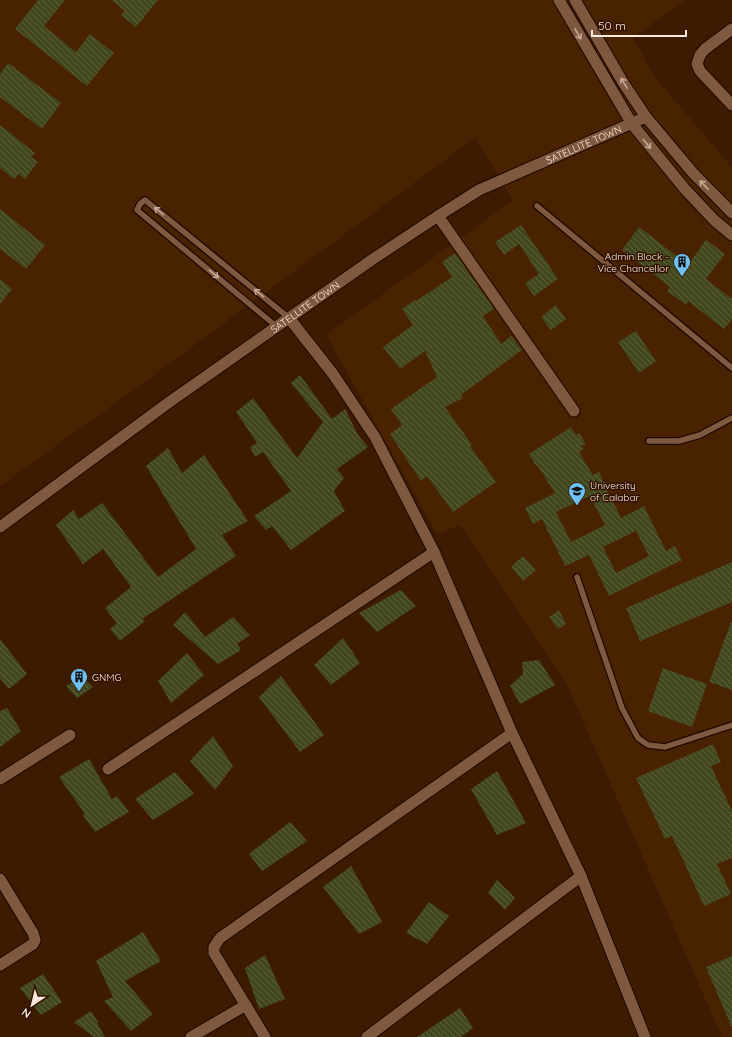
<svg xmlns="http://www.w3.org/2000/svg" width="732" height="1037" font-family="Quicksand,sans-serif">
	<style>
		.built { fill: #492201 }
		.building { fill: url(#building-back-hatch); fill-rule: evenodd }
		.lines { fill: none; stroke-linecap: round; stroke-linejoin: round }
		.lane-casing { stroke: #1e0700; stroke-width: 8 }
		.street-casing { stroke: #1e0700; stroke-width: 13 }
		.lane { stroke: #7f593f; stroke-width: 5.5 }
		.street { stroke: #7f593f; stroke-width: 11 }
		.oneway { stroke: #c4a996 }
		.labels { text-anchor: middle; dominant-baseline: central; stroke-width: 3; stroke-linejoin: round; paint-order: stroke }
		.street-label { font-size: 10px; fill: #fceade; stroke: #311200 }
		.poi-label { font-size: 10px; fill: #fceade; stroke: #311200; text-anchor: start }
	</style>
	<defs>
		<pattern id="building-back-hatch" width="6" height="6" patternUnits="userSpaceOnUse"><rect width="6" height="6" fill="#42471d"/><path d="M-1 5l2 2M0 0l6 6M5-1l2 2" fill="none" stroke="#5e623d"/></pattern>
	</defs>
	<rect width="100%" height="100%" fill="#3c1b02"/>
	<path class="built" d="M0,0H685L633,38L655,77L732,167V1037H722L567,685L460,525L437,534L326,335L513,200L475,138L128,394L0,486Z"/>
	<path class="building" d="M38,0H65L44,26L76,52L90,34L114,53L87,86L15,29Z
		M112,0H158L136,27L121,15L125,11Z
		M8,63L61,103L42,129L0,97V74Z
		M0,125L35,153L31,157L38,162L25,179L19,174L14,179L0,168Z
		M0,209L45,245L26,269L0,249Z
		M521,225L558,279L534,296L525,283L539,274L519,244L504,255L495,242Z
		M639,227L688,265L706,240L725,254L706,279L732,299V319L724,329L688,301L686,305L667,291L670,287L622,250Z
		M455,253L494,309L483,316L501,344L511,336L522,350L461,395L463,398L445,407L472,445L470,446L496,482L453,512L427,476L421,481L390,434L402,425L391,409L437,377L425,351L400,369L383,347L413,325L402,309L415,300L416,301L452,277L442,262Z
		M0,279L12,289L0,304Z
		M556,305L566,319L551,330L541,317Z
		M636,331L656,361L639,373L618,342Z
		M300,375L332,419L345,409L358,435L368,447L337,469L344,478L334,491L345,511L291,550L272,526L266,530L254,516L291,491L263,452L255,457L250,447L257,443L236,412L253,398L297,458L323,422L291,383Z
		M571,427L576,435L579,433L586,444L581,446L584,449L579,452L593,475L599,472L621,518L644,506L666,551L675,546L682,560L609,596L589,555L565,566L542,519L533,524L525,508L555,493L537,465L536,466L529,454ZM590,496L605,525L571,542L556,512ZM636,531L649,556L616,573L603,547Z
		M168,448L182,473L204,455L248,521L222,535L236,556L142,619L145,621L120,641L110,629L117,623L105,608L131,587L103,549L83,564L56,525L73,510L79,519L102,503L158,577L196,549L146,466Z
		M523,556L536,570L523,581L511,567Z
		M732,562V602L640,641L626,608Z
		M401,590L416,606L377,632L359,613Z
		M559,610L566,624L558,629L549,617Z
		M185,612L205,637L233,617L250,635L237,644L241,650L218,664L173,625Z
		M731,622H732V690L709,682Z
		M343,638L360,663L331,685L314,665Z
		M0,639L27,674L9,689L0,678Z
		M187,653L204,675L171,703L158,681Z
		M539,660L555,685L520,704L510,686L523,674L522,662Z
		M663,668L707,684L692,727L648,711Z
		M281,676L324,735L300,752L259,697Z
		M82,677L93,687L77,698L66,686Z
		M7,708L21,731L0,747V711Z
		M213,736L233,766L215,790L190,761Z
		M713,744L721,762L711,766L732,811V858L717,864L731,894L704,906L672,836L665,839L636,778Z
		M89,759L112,799L117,796L129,812L95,832L83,815L85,814L59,777Z
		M497,771L526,823L497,835L471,789Z
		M175,772L194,794L153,820L135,799Z
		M290,822L307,841L262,871L249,854Z
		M351,866L382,922L359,934L323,887Z
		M497,880L515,898L505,910L488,893Z
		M429,902L449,916L427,944L406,933Z
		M143,932L161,961L125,981L153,1014L131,1031L104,1001L113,997L96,961Z
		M265,955L285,999L259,1009L245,968Z
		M732,956V1028L706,967Z
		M43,974L62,1002L41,1015L20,988Z
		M460,1008L473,1028L461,1037H417Z
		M91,1011L98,1022L97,1023L105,1037H94L74,1022Z"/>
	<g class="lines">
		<defs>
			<path id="lane" d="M537,206L732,368
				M277,327L137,210L140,204L145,200L289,318
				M649,441H679L700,435L732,418
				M577,577L622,708L638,738L648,745L665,747L732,725"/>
			<g id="street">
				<path d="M559,0L632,124L684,188L714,220L732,235"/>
				<path d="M575,0L624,84L646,117L693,173L732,213"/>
				<path d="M732,29L705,49L700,55L697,64L700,71L732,105"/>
				<path d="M438,216L574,411"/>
				<path d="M289,318L333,374L375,437L434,552L512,733L581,876L645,1037"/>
				<path id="s1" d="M0,527L168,403L373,259L438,216L479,190L646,117"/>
				<path d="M108,769L434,552"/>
				<path d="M0,779L70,735"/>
				<path d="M0,879L33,933L35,940L33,944L0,965"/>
				<path d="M191,1037L246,1005"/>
				<path d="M265,1037L214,953V947L220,938L512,733"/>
				<path d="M367,1037L581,876"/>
			</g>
		</defs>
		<use href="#lane" class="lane-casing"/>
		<use href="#street" class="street-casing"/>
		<use href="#lane" class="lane"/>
		<use href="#street" class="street"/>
	</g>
	<defs><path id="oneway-shaft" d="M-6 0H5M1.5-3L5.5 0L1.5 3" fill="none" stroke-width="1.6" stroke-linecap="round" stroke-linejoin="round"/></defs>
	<g class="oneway">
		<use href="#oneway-shaft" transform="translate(578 34) rotate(60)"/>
		<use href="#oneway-shaft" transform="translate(624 83) rotate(-121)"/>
		<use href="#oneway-shaft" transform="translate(647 144) rotate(51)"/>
		<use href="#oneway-shaft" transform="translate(704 185) rotate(-134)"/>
		<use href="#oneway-shaft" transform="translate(159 211) rotate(-141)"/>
		<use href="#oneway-shaft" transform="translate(214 274) rotate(40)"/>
		<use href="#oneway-shaft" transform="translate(259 293) rotate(-141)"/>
	</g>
	<defs>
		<symbol id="building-pin" viewBox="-11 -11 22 30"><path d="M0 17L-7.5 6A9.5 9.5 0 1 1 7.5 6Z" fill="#6dc2f3" stroke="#311200"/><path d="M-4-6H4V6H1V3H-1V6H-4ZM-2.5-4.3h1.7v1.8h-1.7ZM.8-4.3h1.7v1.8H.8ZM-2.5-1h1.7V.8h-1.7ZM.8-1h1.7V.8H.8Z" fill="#111"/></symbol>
		<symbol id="university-pin" viewBox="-11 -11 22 30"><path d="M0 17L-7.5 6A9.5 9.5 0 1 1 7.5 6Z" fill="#6dc2f3" stroke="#311200"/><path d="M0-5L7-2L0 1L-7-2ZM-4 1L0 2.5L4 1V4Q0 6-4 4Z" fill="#111"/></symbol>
	</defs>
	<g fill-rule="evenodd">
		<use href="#building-pin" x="672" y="252" width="20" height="27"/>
		<use href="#university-pin" x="567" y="481" width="20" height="27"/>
		<use href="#building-pin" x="69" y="667" width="20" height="27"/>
	</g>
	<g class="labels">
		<g class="street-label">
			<text stroke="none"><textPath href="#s1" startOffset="700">SATELLITE TOWN</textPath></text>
			<text stroke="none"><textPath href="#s1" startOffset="376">SATELLITE TOWN</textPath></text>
		</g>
		<g class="poi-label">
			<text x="669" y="256" text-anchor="end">Admin Block -<tspan x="669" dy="12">Vice Chancellor</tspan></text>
			<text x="590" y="485">University<tspan x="590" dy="12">of Calabar</tspan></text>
			<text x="92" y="677">GNMG</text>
		</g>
	</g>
	<g transform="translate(32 1005) rotate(215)" stroke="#311200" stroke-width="3" paint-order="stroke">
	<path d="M0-3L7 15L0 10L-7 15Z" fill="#fceade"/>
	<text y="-6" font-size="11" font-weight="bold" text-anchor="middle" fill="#fceade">N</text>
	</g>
	<path d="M592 30v6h94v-6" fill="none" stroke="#fceade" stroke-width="2"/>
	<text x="598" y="30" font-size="12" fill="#fceade" stroke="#311200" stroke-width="3" paint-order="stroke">50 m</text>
</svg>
